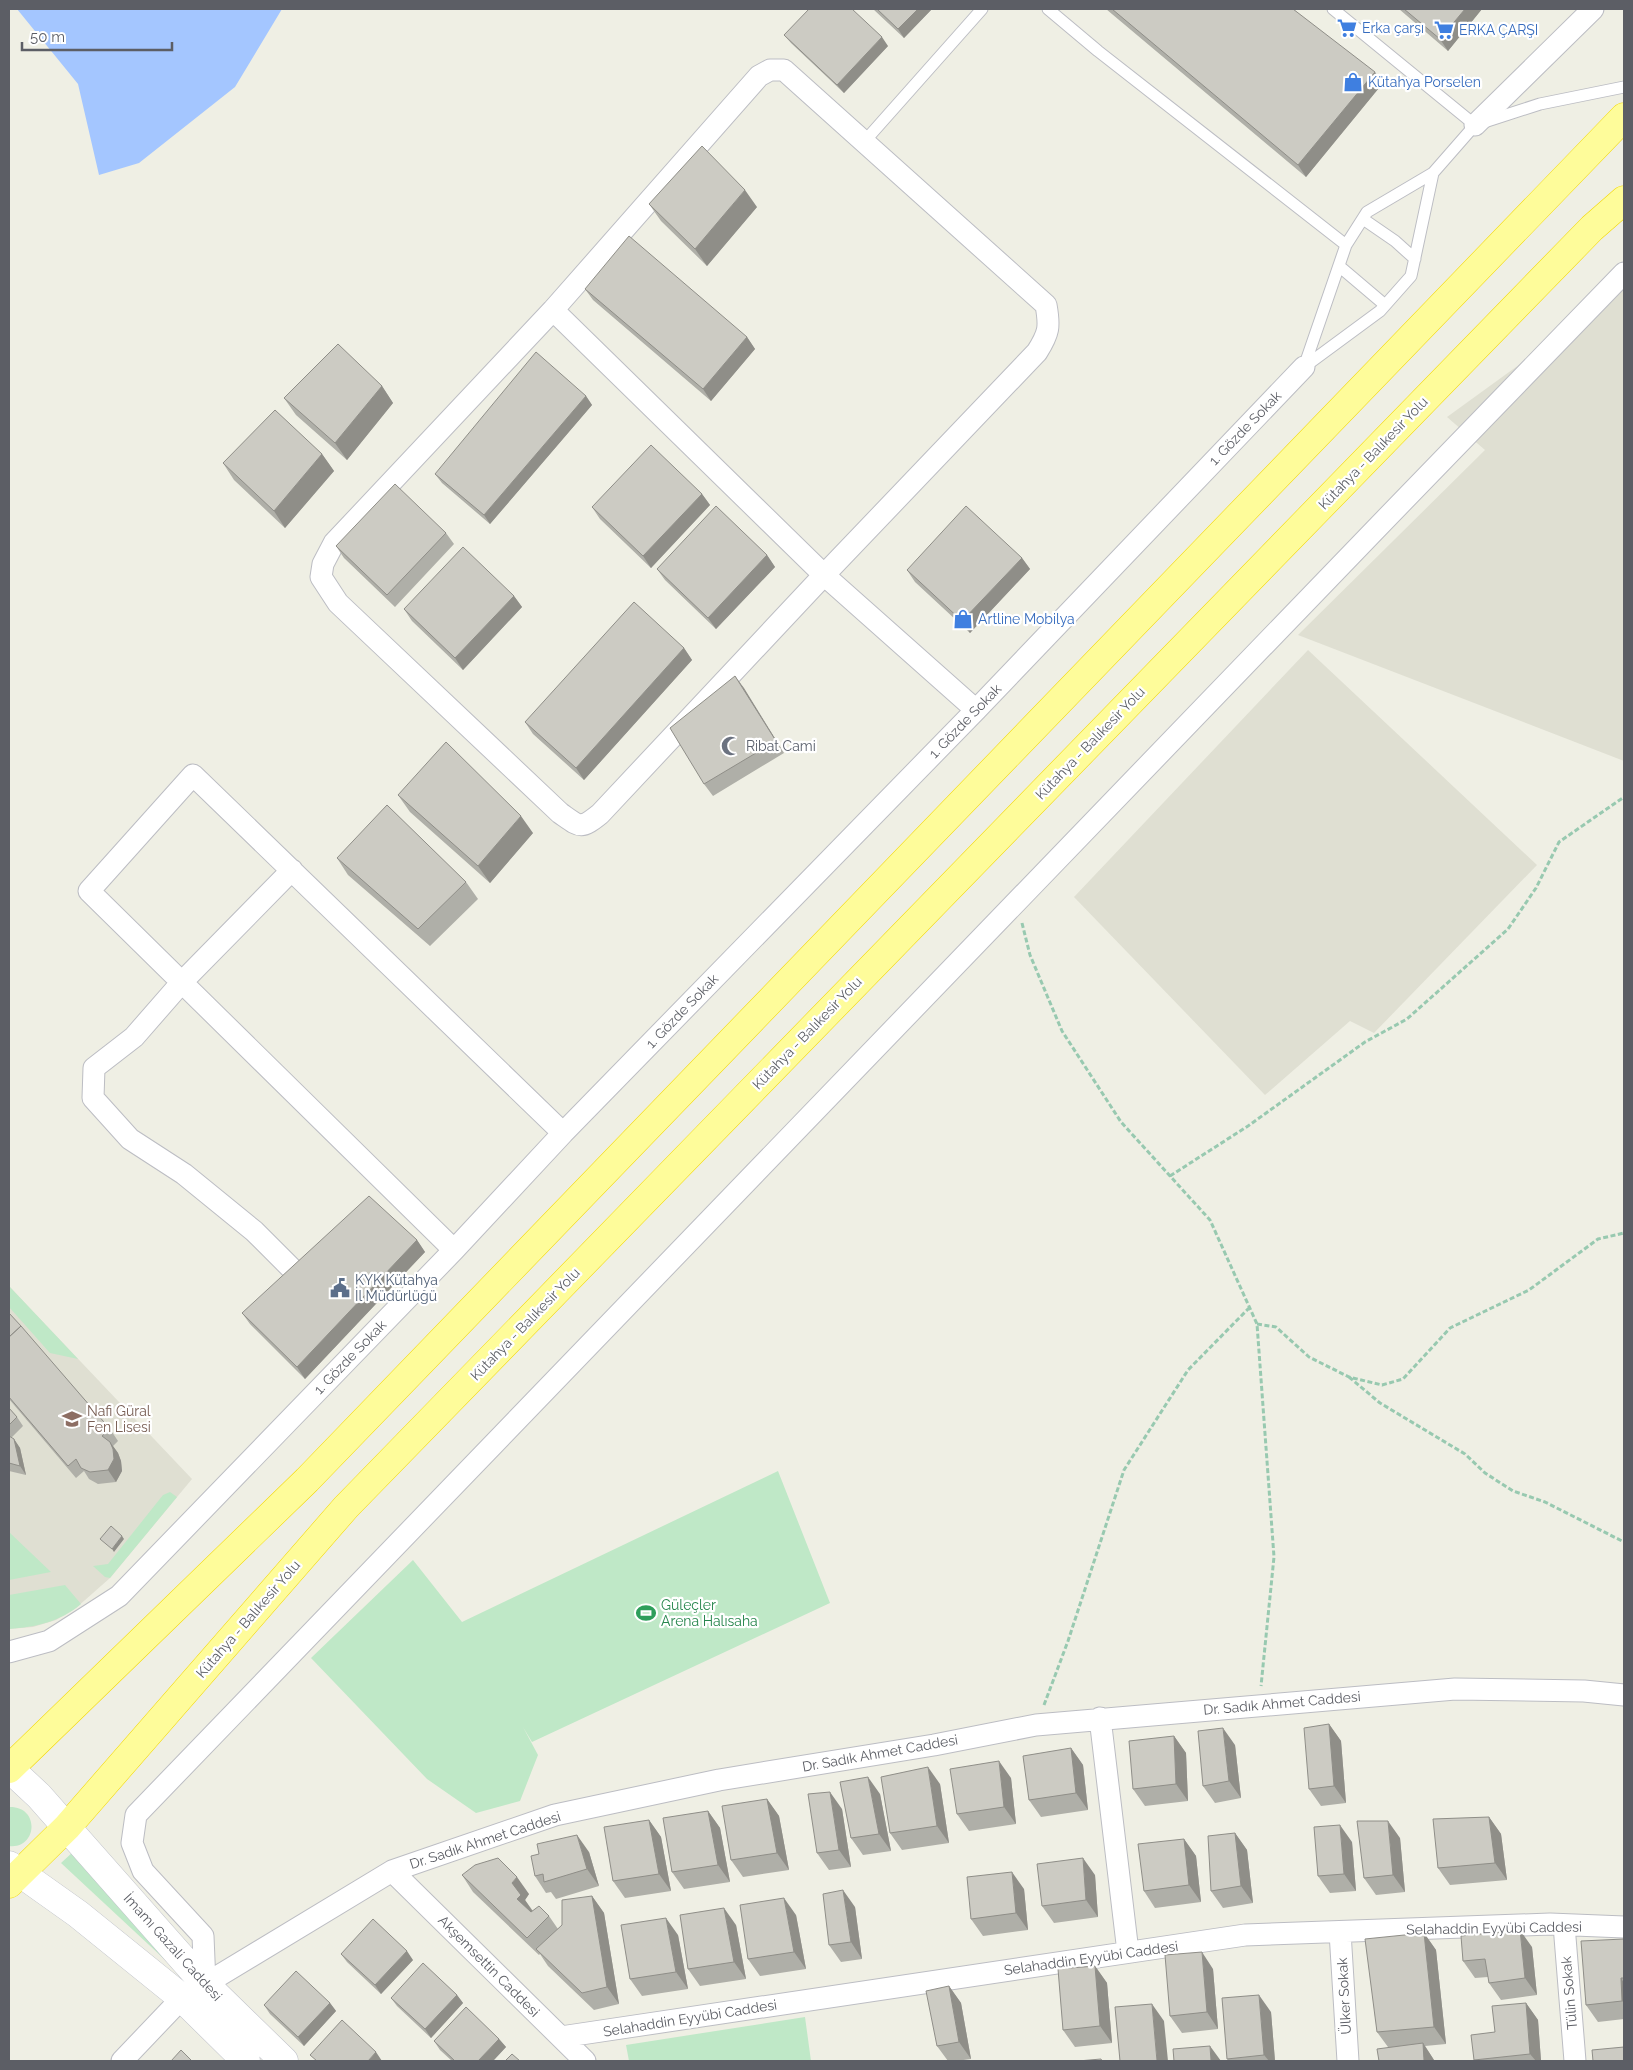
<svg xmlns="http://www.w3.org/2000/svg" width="1633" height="2070" font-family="Raleway,sans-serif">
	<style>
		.education { fill: #dfdfd2 }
		.green { fill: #bfe8c7 }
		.water { fill: #a4c6ff }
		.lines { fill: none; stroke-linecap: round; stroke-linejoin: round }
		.service-casing { stroke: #bcbdc3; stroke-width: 13 }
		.minor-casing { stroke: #bcbdc3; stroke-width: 23 }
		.secondary-casing { stroke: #bec0c8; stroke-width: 29 }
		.trunk-casing { stroke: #f3d700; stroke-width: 29 }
		.path { stroke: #98c9b0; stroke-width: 3; stroke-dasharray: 5 2.5; stroke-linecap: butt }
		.service { stroke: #fff; stroke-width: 11 }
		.minor { stroke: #fff; stroke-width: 21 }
		.secondary { stroke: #fff; stroke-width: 28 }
		.trunk { stroke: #fefc9a; stroke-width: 28 }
		.wall { fill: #afafa8 }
		.shaded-wall { fill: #8f8e88 }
		.building { fill: #cccbc3; stroke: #8f8e88 }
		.labels { text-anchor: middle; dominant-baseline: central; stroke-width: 4.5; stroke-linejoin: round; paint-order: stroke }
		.shop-label { font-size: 14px; fill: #366cbe; stroke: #fff; text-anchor: start }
		.street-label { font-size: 14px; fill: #5c5e65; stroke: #fff }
		.worship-label { font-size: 14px; fill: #5b616d; stroke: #fff; text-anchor: start }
		.service-label { font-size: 14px; fill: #4e5e75; stroke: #fff; text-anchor: start }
		.education-label { font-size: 14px; fill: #785e54; stroke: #fff; text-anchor: start }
		.leisure-label { font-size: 14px; fill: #27864d; stroke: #fff; text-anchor: start }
	</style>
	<rect width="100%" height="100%" fill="#efefe4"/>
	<path class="education" d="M1624,280V761L1298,635L1485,450L1447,417L1538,351Z
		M1308,650L1537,865L1374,1033L1350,1021L1265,1095L1074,897Z
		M9,1286L192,1479L110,1578L76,1608L56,1620L33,1627L9,1629Z"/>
	<path class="green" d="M9,1286L78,1359L50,1353L9,1307Z
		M778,1471L830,1603L532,1742L523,1727L538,1755L520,1801L476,1813L427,1779L311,1658L413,1560L462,1622Z
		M170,1492L177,1497L110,1578L105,1577L93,1566L108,1564L163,1495Z
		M9,1532L51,1572L9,1580Z
		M65,1585L81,1604C60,1622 36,1627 9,1629V1595Z
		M9,1807C41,1806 37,1850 9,1846Z
		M74,1851L177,1971L61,1863Z
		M805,2017L811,2061H629L626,2045Z"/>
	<path class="water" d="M17,9H282L235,87L139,163L99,175L78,84Z"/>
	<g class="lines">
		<defs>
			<path id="service" d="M1048,9L1098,51L1346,245
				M1333,9L1475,125
				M864,142L982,9
				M1363,219L1395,241L1415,259
				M1339,266L1385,305
				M1304,367L1346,245L1367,212L1433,173L1475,125L1540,104L1624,87
				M1304,367L1380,311L1411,276L1433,173"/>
			<path id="minor" d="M770,70H784L1046,305C1050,327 1049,333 1037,352L824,575L600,814C580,830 580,827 560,813L338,603L321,577L323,564L334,543L553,310L759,76Z
				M1475,125L1593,9
				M553,310L824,575L976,710
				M292,870L182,982L134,1037L94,1068L93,1098L130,1139L184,1174L254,1231L300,1277
				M454,1250L89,891L193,775L563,1133
				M9,1652L49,1641L119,1596L454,1250L563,1133L976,710L1304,367
				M1100,1718L1128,1952
				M392,1871L585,2061
				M1564,1925L1575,2061
				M1340,1932L1348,2061
				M205,1984L203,1936L143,1871L132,1843L136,1815C629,1298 1127,786 1624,273
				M561,2037L1245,1935L1550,1924L1624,1927
				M122,2061L182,1998L392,1871L555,1815L719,1780L934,1745L1036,1725L1455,1689L1584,1691L1624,1695"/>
			<path id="secondary" d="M9,1768L39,1796L205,1984L284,2061
				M9,1865L78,1914L182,1998L246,2061"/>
			<path id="trunk" d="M9,1769L307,1480L1624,117
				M9,1884L67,1827L346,1507L1592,228L1624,200"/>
		</defs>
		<use href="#service" class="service-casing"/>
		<use href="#minor" class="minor-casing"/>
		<use href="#secondary" class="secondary-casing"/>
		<use href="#trunk" class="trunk-casing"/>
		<path class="path" d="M1022,923L1030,955L1062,1031L1121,1122L1210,1220L1257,1324L1274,1557L1261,1686
			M1170,1176L1248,1126L1365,1042L1407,1019L1508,929L1536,888L1559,842L1624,797
			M1257,1324L1276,1327L1309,1357L1349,1377L1382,1385L1403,1379L1450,1328L1529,1290L1598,1239L1624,1233
			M1349,1377L1380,1403L1465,1454L1485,1473L1513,1491L1545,1502L1624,1542
			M1044,1705L1068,1641L1124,1470L1188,1370L1249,1308"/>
		<use href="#service" class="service"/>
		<use href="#minor" class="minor"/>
		<use href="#secondary" class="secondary"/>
		<use href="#trunk" class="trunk"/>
	</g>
	<path class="wall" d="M873,9H932L904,38Z
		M1106,9H1293L1383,83L1306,177Z
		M1399,9H1482L1448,51Z
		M784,35L888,46L844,93L791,43Z
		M649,204L757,207L707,266L661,221Z
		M585,289L747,337L755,349L711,401L593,300Z
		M382,386L393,403L347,460L296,415L284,398Z
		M586,396L592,405L490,524L442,483L435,474Z
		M322,454L334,471L285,528L234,480L223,463Z
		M702,494L710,505L651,568L600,519L592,507Z
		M446,533L454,544L395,607L344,558L336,546Z
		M767,555L775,567L716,629L665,580L657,569Z
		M1022,558L1030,569L970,633L915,582L907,570Z
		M514,596L522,607L463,670L412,621L404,609Z
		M684,648L692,660L584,780L533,734L525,722Z
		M735,676L784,753L713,796L704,784Z
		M398,795L533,833L490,883L410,812Z
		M337,858L466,882L478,899L430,946L348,875Z
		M417,1240L425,1252L305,1379L250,1324L242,1313Z
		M9,1313L110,1429L118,1441L113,1446L118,1453L121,1461L122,1471L116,1482L98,1484L89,1479L84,1471L76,1478L9,1399Z
		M9,1408L17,1417L23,1426L11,1438L14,1439L20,1448L26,1475L9,1471Z
		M1329,1724L1341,1741L1346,1803L1321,1806L1309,1789Z
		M1174,1736L1186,1753L1188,1801L1145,1806L1133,1789Z
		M1235,1745L1241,1798L1215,1803L1203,1786Z
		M1071,1748L1083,1765L1088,1810L1041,1817L1029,1800Z
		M1011,1778L1016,1824L969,1831L957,1814Z
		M940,1784L949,1843L902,1850L890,1833Z
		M880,1794L891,1851L863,1855L851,1838Z
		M767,1799L779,1816L789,1870L743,1877L731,1860Z
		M842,1809L851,1867L829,1870L817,1853Z
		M708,1811L720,1828L730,1882L684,1889L672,1872Z
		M1489,1817L1501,1834L1507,1880L1450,1885L1438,1868Z
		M649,1820L661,1837L671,1891L625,1898L613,1881Z
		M1235,1833L1247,1850L1253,1903L1223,1908L1211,1891Z
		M1400,1838L1405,1892L1376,1895L1364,1878Z
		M1184,1839L1196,1856L1201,1902L1155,1908L1144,1891Z
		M1352,1842L1356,1891L1330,1893L1318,1876Z
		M589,1852L599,1886L556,1899L551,1892L546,1893L535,1876Z
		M462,1875L529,1894L525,1900L533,1911L549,1916L558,1929L592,1896L604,1913L619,2004L594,2010L548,1966L540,1954L539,1955L473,1892Z
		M1095,1875L1098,1917L1054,1923L1042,1906Z
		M1024,1889L1028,1930L983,1936L971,1919Z
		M855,1907L862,1959L841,1962L829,1945Z
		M796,1915L806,1969L760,1976L748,1959Z
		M736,1925L746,1979L700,1986L688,1969Z
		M1424,1933L1436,1950L1446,2044L1425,2046L1434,2060L1388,2047L1377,2032Z
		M678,1935L688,1989L642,1996L630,1979Z
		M1624,1939V2019L1598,2022L1586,2005Z
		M1532,1947L1537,1995L1501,2000L1489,1983L1488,1977L1475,1978L1463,1961Z
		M341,1954L413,1960L381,1994L347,1962Z
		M1095,1966L1107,1983L1112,2043L1075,2047L1063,2030Z
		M1213,1969L1218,2029L1182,2033L1170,2016Z
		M949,1986L961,2003L971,2059L956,2061H948L937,2046Z
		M457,1995L463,2003L431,2038L397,2006L391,1998Z
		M330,2003L336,2011L304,2046L270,2014L264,2005Z
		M1526,2003L1538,2020L1541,2061H1474V2060Z
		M1271,2012L1275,2061H1229L1227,2059Z
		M499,2039L506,2047L493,2061H452L440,2050L434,2041Z"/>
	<path class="shaded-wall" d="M918,9H932L904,38L898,29Z
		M1465,9H1482L1448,51L1440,39Z
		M882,37L888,46L844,93L837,85Z
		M1375,72L1383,83L1306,177L1298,165Z
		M745,190L757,207L707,266L695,249Z
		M747,337L755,349L711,401L703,389Z
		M382,386L393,403L347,460L335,443Z
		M586,396L592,405L490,524L484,515Z
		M322,454L334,471L285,528L274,511Z
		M702,494L710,505L651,568L643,556Z
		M767,555L775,567L716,629L708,618Z
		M1022,558L1030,569L970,633L962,621Z
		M514,596L522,607L463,670L455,658Z
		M684,648L692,660L584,780L576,768Z
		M735,676L744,688L784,753L776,741Z
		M521,816L533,833L490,883L478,866Z
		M417,1240L425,1252L305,1379L297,1367Z
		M14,1439L20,1448L26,1475L20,1466Z
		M110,1442L118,1453L121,1461L122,1471L116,1482L108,1470Z
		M122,1536L124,1539L114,1552L112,1549Z
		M1329,1724L1341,1741L1346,1803L1334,1786Z
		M1223,1728L1235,1745L1241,1798L1229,1781Z
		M1174,1736L1186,1753L1188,1801L1176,1784Z
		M1071,1748L1083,1765L1088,1810L1076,1793Z
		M999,1761L1011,1778L1016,1824L1004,1807Z
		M928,1767L940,1784L949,1843L937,1826Z
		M868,1777L880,1794L891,1851L879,1834Z
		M830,1792L842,1809L851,1867L839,1850Z
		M767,1799L779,1816L789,1870L777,1853Z
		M708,1811L720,1828L730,1882L718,1865Z
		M1489,1817L1501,1834L1507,1880L1495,1863Z
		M649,1820L661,1837L671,1891L659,1874Z
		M1388,1821L1400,1838L1405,1892L1393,1875Z
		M1340,1825L1352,1842L1356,1891L1344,1874Z
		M1235,1833L1247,1850L1253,1903L1241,1886Z
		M577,1835L589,1852L599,1886L587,1869Z
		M1184,1839L1196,1856L1201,1902L1189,1885Z
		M1083,1858L1095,1875L1098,1917L1086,1900Z
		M1012,1872L1024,1889L1028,1930L1016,1913Z
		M517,1877L529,1894L525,1900L533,1912L529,1916L517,1899L512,1883Z
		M843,1890L855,1907L862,1959L851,1942Z
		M592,1896L604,1913L619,2004L607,1987Z
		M784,1898L796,1915L806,1969L794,1952Z
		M724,1908L736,1925L746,1979L734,1962Z
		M666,1918L678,1935L688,1989L676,1972Z
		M1520,1930L1532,1947L1537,1995L1525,1978Z
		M1424,1933L1436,1950L1446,2044L1434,2027Z
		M407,1951L413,1960L381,1994L375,1985Z
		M1202,1952L1213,1969L1218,2029L1207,2012Z
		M1095,1966L1107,1983L1112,2043L1100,2026Z
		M1621,1978L1624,1983V2003L1622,2001Z
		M949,1986L961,2003L971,2059L959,2042Z
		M457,1995L463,2003L431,2038L425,2029Z
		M1259,1995L1271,2012L1275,2061H1269L1264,2055Z
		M330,2003L336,2011L304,2046L298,2037Z
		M1526,2003L1538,2020L1541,2061H1536L1530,2054Z
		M1152,2004L1164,2021L1168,2061H1157Z
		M499,2039L506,2047L493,2061H478Z
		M1423,2043L1434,2060L1435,2061H1424Z
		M1210,2046L1221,2061H1211Z
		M376,2052L382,2061H368Z"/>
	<path class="building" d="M809,9H852L882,37L837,85L784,35Z
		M877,9H918L898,29Z
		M1112,9H1293L1375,72L1298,165Z
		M1404,9H1465L1440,39Z
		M702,146L745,190L695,249L649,204Z
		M629,236L747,337L703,389L585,289Z
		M338,344L382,386L335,443L284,398Z
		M536,352L586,396L484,515L435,474Z
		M275,410L322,454L274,511L223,463Z
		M651,445L702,494L643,556L592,507Z
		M395,484L446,533L387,595L336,546Z
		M716,506L767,555L708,618L657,569Z
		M966,506L1022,558L962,621L907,570Z
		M463,547L514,596L455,658L404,609Z
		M634,602L684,648L576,768L525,722Z
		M735,676L776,741L704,784L670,728Z
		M446,742L521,816L478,866L398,795Z
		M387,805L466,882L418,929L337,858Z
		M369,1196L417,1240L297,1367L242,1313Z
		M9,1313L21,1326L9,1337Z
		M21,1326L110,1429L102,1436L110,1442L113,1449L114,1459L108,1470L90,1472L81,1468L76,1459L68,1466L9,1397V1337Z
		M9,1408L17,1417L9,1425Z
		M9,1436L14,1439L20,1466L9,1463Z
		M111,1526L122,1536L112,1549L100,1539Z
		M1329,1724L1334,1786L1309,1789L1304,1728Z
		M1223,1728L1229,1781L1203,1786L1198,1731Z
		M1174,1736L1176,1784L1133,1789L1129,1741Z
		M1071,1748L1076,1793L1029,1800L1023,1756Z
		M999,1761L1004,1807L957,1814L950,1769Z
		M928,1767L937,1826L890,1833L881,1777Z
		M868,1777L879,1834L851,1838L840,1782Z
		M830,1792L839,1850L817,1853L808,1794Z
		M767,1799L777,1853L731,1860L722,1806Z
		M708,1811L718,1865L672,1872L663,1818Z
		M1489,1817L1495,1863L1438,1868L1433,1819Z
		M649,1820L659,1874L613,1881L604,1827Z
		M1357,1821H1388L1393,1875L1364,1878Z
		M1340,1825L1344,1874L1318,1876L1314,1827Z
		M1235,1833L1241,1886L1211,1891L1208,1836Z
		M577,1835L587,1869L544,1882L543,1874L535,1876L531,1856L539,1854L537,1844Z
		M1184,1839L1189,1885L1144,1891L1138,1844Z
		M498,1858L517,1877L512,1883L521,1895L517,1899L531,1912L539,1906L549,1916L527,1938L462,1875L475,1865Z
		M1083,1858L1086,1900L1042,1906L1037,1864Z
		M1012,1872L1016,1913L971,1919L967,1877Z
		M843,1890L851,1942L829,1945L823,1894Z
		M592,1896L607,1987L582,1993L536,1949L562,1925V1900Z
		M784,1898L794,1952L748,1959L740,1905Z
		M724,1908L734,1962L688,1969L680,1915Z
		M666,1918L676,1972L630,1979L621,1925Z
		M373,1919L407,1951L375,1985L341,1954Z
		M1520,1930L1525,1978L1489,1983L1485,1959L1463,1961L1461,1936Z
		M1424,1933L1434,2027L1377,2032L1365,1939Z
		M1624,1939V1978H1621L1622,2001L1586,2005L1581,1941Z
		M1202,1952L1207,2012L1170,2016L1165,1955Z
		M423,1963L457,1995L425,2029L391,1998Z
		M1095,1966L1100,2026L1063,2030L1058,1969Z
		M296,1971L330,2003L298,2037L264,2005Z
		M949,1986L959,2042L937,2046L926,1991Z
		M1259,1995L1264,2055L1227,2059L1222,1998Z
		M1526,2003L1530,2054L1474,2060L1471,2035L1495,2032L1492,2006Z
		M1152,2004L1157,2061H1120L1115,2007Z
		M466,2007L499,2039L478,2061H455L434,2041Z
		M342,2020L376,2052L368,2061H317L310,2055Z
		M1423,2043L1424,2061H1379L1377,2049Z
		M1210,2046L1211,2061H1174L1173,2049Z
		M1624,2047V2061H1593L1592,2050Z
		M181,2050L192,2061H171Z
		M512,2054L520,2061H505Z
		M1101,2059L1102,2061H1078Z"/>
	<defs>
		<symbol id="supermarket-bare" viewBox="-9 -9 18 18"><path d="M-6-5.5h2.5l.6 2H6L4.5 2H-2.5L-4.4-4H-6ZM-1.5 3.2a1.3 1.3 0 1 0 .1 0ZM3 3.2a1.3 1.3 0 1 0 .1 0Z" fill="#3f7fe0" stroke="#fff" stroke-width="2.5" paint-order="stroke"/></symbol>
		<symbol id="shop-bare" viewBox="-9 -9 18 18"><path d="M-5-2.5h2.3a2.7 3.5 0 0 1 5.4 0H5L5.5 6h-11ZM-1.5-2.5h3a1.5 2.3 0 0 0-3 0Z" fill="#3f7fe0" stroke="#fff" stroke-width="2.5" paint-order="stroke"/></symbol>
		<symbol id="mosque-bare" viewBox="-9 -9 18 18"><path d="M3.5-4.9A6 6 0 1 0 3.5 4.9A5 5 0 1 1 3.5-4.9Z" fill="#6b7280" stroke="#fff" stroke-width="2.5" paint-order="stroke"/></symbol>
		<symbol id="civic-bare" viewBox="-9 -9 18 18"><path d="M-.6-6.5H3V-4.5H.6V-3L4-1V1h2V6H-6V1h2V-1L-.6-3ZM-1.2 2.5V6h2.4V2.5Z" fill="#5c6f8a" stroke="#fff" stroke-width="2.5" paint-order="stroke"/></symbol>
		<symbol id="school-bare" viewBox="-9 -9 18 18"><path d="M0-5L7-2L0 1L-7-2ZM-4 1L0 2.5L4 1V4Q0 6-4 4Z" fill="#8d6e63" stroke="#fff" stroke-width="2.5" paint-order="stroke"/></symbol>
		<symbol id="stadium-bare" viewBox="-9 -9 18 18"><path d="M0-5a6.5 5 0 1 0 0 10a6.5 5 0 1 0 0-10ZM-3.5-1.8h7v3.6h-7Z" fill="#2e9e5b" stroke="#fff" stroke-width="2.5" paint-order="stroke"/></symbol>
	</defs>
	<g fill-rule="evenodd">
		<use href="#supermarket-bare" x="1333" y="14" width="28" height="28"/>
		<use href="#supermarket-bare" x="1430" y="16" width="28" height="28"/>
		<use href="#shop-bare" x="1339" y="68" width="28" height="28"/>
		<use href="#shop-bare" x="949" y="605" width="28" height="28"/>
		<use href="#mosque-bare" x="717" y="732" width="28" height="28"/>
		<use href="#civic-bare" x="326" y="1274" width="28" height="28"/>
		<use href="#school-bare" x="58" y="1405" width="28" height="28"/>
		<use href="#stadium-bare" x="632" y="1599" width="28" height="28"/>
	</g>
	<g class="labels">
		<g class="shop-label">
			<text x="1362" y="28">Erka çarşı</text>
			<text x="1459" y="30">ERKA ÇARŞI</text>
			<text x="1368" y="82">Kütahya Porselen</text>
			<text x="978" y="619">Artline Mobilya</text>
		</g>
		<g class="street-label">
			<text transform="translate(1245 428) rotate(-46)">1. Gözde Sokak</text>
			<text transform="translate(1373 453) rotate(-46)">Kütahya - Balıkesir Yolu</text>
			<text transform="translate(965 721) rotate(-46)">1. Gözde Sokak</text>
			<text transform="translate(1090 743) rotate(-46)">Kütahya - Balıkesir Yolu</text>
			<text transform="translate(682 1011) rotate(-46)">1. Gözde Sokak</text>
			<text transform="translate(807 1033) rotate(-46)">Kütahya - Balıkesir Yolu</text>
			<text transform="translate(525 1324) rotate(-46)">Kütahya - Balıkesir Yolu</text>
			<text transform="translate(350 1357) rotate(-46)">1. Gözde Sokak</text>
			<text transform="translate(248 1619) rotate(-49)">Kütahya - Balıkesir Yolu</text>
			<text transform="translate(1282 1703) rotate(-5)">Dr. Sadık Ahmet Caddesi</text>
			<text transform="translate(880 1753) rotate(-10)">Dr. Sadık Ahmet Caddesi</text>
			<text transform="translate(485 1840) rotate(-18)">Dr. Sadık Ahmet Caddesi</text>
			<text transform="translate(1494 1928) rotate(-1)">Selahaddin Eyyübi Caddesi</text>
			<text transform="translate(173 1947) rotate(48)">İmamı Gazali Caddesi</text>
			<text transform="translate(1091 1958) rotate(-8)">Selahaddin Eyyübi Caddesi</text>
			<text transform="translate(489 1966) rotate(45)">Akşemsettin Caddesi</text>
			<text transform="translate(1569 1993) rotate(-95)">Tülin Sokak</text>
			<text transform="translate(1344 1996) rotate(-93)">Ülker Sokak</text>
			<text transform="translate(690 2018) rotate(-9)">Selahaddin Eyyübi Caddesi</text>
		</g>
		<g class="worship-label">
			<text x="746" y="746">Ribat Cami</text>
		</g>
		<g class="service-label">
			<text x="355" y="1280">KYK Kütahya<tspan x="355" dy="16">İl Müdürlüğü</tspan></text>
		</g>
		<g class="education-label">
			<text x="87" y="1411">Nafi Güral<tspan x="87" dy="16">Fen Lisesi</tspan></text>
		</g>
		<g class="leisure-label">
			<text x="661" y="1605">Güleçler<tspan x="661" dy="16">Arena Halısaha</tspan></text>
		</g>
	</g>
	<rect width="1633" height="2070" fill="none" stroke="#5c5e65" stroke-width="20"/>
	<path d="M22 42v8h150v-8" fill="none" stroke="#5c5e65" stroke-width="2.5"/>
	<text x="30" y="42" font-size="15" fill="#5c5e65" stroke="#ffffff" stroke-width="4" paint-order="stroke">50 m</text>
</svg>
